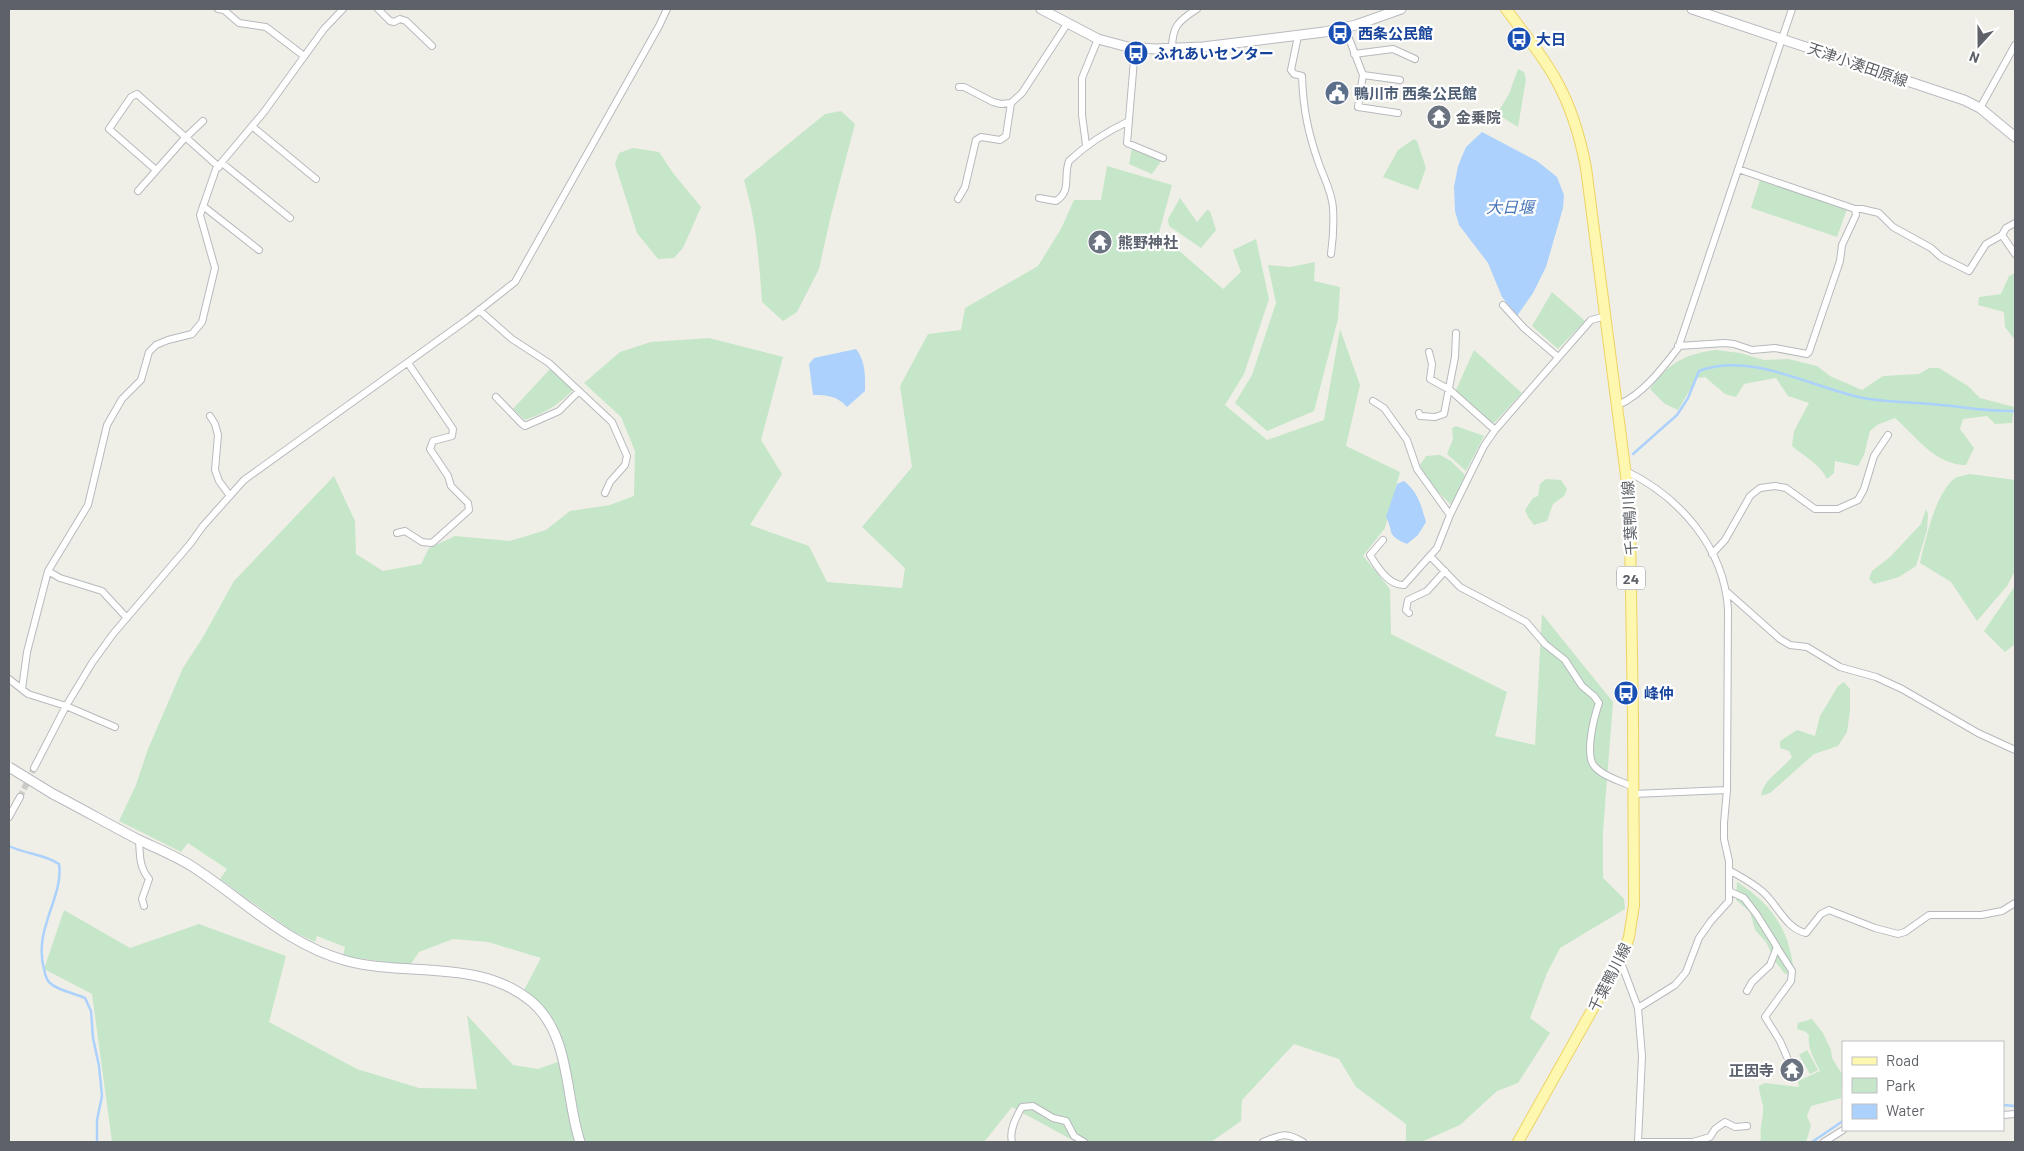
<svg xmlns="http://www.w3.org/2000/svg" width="2024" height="1151" font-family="Barlow,'Noto Sans JP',sans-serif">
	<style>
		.green { fill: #c5e6c8 }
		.water { fill: #abd1fc }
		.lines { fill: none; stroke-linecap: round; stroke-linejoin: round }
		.stream { stroke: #abd1fc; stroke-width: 2.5 }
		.street-tunnel { stroke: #ccccc7; stroke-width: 6; stroke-dasharray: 6 3; stroke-linecap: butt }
		.street-casing { stroke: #b7b9bd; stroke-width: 8 }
		.secondary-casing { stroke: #b8bac0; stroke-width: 11 }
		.primary-casing { stroke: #eed363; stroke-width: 12 }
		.street { stroke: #fff; stroke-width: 6 }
		.secondary { stroke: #fff; stroke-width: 9 }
		.primary { stroke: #fdf7b0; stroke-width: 10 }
		.secondary-bridge-casing { stroke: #b8bac0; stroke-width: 11; stroke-linecap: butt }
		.secondary-bridge { stroke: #fff; stroke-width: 9 }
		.labels { text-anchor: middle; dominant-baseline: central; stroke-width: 4.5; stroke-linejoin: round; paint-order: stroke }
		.shield { fill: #fff; stroke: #8e9095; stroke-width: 1 }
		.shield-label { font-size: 14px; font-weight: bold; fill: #5e6167 }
		.transit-label { font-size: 15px; font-weight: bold; fill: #164399; stroke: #fff; text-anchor: start }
		.street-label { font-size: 15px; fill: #5e6167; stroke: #fff }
		.service-label { font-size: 15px; font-weight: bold; fill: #4e5e75; stroke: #fff; text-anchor: start }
		.worship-label { font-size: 15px; font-weight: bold; fill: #5b616d; stroke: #fff; text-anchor: start }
		.water-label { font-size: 16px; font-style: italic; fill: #4975b8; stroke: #fff }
	</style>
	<rect width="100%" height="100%" fill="#f0efe7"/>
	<path class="green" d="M1518,69L1524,72L1526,79L1518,127L1497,114L1509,94Z
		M841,111L855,124L831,215L819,269L797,312L783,321L762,302C759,260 756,220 744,180L825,114Z
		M1414,139L1417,141L1426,168L1418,190L1383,177L1398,150Z
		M633,148L659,152L673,173L701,207L683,248L674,258L658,259L637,233L615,164L619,153Z
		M1132,148L1162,160L1152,174L1129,164Z
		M1107,166L1172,185L1159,233L1223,289L1241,272L1233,250L1256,239L1269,299L1244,374L1225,405L1267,440L1324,420L1340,329L1360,385L1346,446L1400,472L1385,528L1363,556L1390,589L1391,634L1507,692L1495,736L1535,745L1542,614L1613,702L1603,831V878L1624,899L1625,909L1560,948L1547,973L1530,1018L1550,1033L1518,1083L1497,1091L1460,1125L1421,1142H1406V1124L1356,1087L1339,1059L1294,1044L1242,1100L1241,1121L1211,1142H1076L1012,1107L984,1142H112L92,994L44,969L64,910L130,948L199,924L286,956L269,1022L357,1069L419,1088L477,1089L467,1015L513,1065L538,1069L566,1059L555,1021L524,990L541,958L488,942L453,939L419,952L410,965L343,956L345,947L317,936L315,942L292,931L220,879L227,869L188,843L181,852L119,821L136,785L148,749L183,668L203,637L234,581L334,476L355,521L356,554L383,571L421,564L429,548L455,536L510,541L546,530L570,511L610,505L634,496L635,451L621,417L584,383L620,352L651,342L709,338L783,357L761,440L782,474L750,525L809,546L827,582L902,588L905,568L862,527L912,467L900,386L928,334L961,330L965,308L1038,266L1061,229L1074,200H1101Z
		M1760,180L1847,209L1837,237L1751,208Z
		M1180,198L1197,222L1207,210L1210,211L1216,230L1201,248L1169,226L1168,219Z
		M1315,262L1314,281L1340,287L1338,319L1314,411L1267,431L1235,403L1252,375L1276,303L1268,265L1290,267Z
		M2015,273V340L2005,327L2004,312L1978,305L1979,297L2001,294L2009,276Z
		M1552,292L1585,321L1558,349L1532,326Z
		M1474,350L1522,393L1493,424L1455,392Z
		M1716,350L1740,353L1764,360L1788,359L1817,366L1830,376L1862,390L1883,376L1919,374L1929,368H1939L1968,386L1980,398L2014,407L2012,423L1995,424L1987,416L1963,419L1960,429L1974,448L1966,465C1935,465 1917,437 1895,418L1877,425L1870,431L1864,455L1858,466L1835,461L1834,473L1827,479C1820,464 1804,456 1792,446L1794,431L1809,403L1788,396L1776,378L1744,384L1736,397L1725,394L1705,377L1697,378L1678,410L1665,404L1650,389C1669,363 1684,354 1716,350Z
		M550,369L574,389C557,406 547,412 525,420L513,409Z
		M1456,426L1484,436L1466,471L1447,454L1453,439L1452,428Z
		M1440,455L1451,461L1465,475L1453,502L1450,504L1424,477L1420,465L1426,456Z
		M1970,474L2015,480V571L2007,586L1977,621L1951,582L1920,563C1926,538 1935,494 1955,478C1959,476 1966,475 1970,474Z
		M1546,479L1561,480L1567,489L1564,496L1553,504L1547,521L1534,525L1528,517L1525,510L1533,498L1538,496L1540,484Z
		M1926,509L1928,514L1927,530L1916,566L1899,577L1874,584L1869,579L1872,571L1890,557L1921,524Z
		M2015,586V644L2005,652L1984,631Z
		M1844,682L1850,689V711L1847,732L1838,746L1814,754L1770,793L1761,796C1763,779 1781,771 1792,757L1789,751L1780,748V741L1797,730L1815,736L1820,716L1838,686Z
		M1737,882C1773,904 1792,934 1794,977L1784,973L1775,961L1766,942L1755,930L1750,912L1736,900Z
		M1812,1019L1823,1033L1831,1050L1832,1058L1842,1074L1841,1098L1811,1106L1807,1116L1811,1126L1806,1142H1758L1761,1139C1759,1128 1764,1117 1763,1106C1762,1099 1759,1093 1759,1086L1765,1083L1799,1087L1798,1081L1820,1071C1815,1060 1807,1049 1809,1035L1806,1032L1797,1029L1798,1023Z
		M1807,1050L1818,1070L1810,1074L1799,1055Z"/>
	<path class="water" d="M1482,132L1537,161L1557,177L1564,195L1563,208L1546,267L1533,293L1517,316L1502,297L1488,263L1459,225L1455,211L1454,187L1458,166L1466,147Z
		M856,349C866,362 865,375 865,391L847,407C837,396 828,395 813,395L809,364L814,358Z
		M1404,481C1418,492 1421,505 1426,522L1418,535L1407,544C1385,534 1395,534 1386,517L1397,484Z"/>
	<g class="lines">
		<path class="stream" d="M1633,454L1677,415L1688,398L1699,371C1750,351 1813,388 1863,398C1885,402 1908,402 1931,404C1959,406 1987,412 2015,411
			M9,846C25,854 45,854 59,864C64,897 33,929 44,969C45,974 46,980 50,983C58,991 75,993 85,998L91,1011L93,1038L99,1066L102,1096L97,1120V1142
			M2003,1105L2015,1106
			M1812,1142L1843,1121"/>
		<path class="street-tunnel" d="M20,797L34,768"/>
		<defs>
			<path id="street" d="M218,9L224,10L239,23L266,27L304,56
				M378,9L390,21L394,22L400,19L406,21L432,46
				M1345,28L1363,75L1358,107L1398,113
				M1298,36L1291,70L1294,74L1302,76C1303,108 1308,133 1319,164C1324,178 1332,192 1333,208C1334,223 1333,239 1331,254
				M1135,48L1127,143L1163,158
				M1172,49C1172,27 1178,21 1197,9
				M1354,54L1393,49L1415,59
				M1363,75L1400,80
				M959,87H964L993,102L1001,104L1011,103L1022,93L1067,24
				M1980,108L2015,45
				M253,127L316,179
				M1086,145L1082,115V78L1098,39
				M222,163L290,218
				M156,170L109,129L131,97L137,94L219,167
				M138,191L184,139L203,121
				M1039,198L1056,201C1072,191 1063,176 1069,161C1088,143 1106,132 1129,121
				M958,199L965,187L976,140L981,137L1000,140L1006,136L1011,103
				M203,206L259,250
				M1855,209H1862L1879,213L1893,227L1931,248L1941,257L1969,271L1986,244L2002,235
				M2015,223L2006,228L2002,235L2015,254
				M1503,305L1524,328L1558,357
				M479,310L512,339L549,363L612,422L627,456L625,465L610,482L605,493
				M1678,346L1725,343L1734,344L1752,350L1775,348L1807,354L1809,352L1840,261L1842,245L1856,215L1855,209L1738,169
				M1429,352L1432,364L1430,379L1450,390L1495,430
				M496,397L521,423L525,426L559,411L579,391
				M1373,401L1384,408L1407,440L1417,469L1450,515
				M1618,405C1642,395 1662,369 1678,348L1792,9
				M1419,413L1420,416L1435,417L1444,414L1455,357L1456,333
				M210,416L215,424L218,435L215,470L219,481L230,496
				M1626,471C1680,497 1724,548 1728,609L1727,790L1724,823V839L1729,861V901L1711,921L1699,938L1686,972L1675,985L1638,1008L1642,1056L1638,1142
				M397,533L405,531L422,542L432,543L469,510L468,503L451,486L448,476L430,449L433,441L452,436L453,429L408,363
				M1383,540L1370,555C1377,567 1389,586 1404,585L1437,548L1450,515L1484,446L1495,430L1591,320L1606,316
				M1712,554L1725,540L1750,496L1760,488L1775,486L1786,488L1815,509H1838L1858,500L1864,489L1874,456L1888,435
				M1430,556L1460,587L1526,622L1545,644L1565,660L1582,686L1594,696L1599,703C1594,717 1584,756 1595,767C1604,777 1621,781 1633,787
				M48,571L60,578L102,591L127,618
				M1727,592L1780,639L1790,645L1807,647L1840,667L1876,677L1902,689L1978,733L2015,750
				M1409,613L1406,610L1408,600L1427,591L1445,571
				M9,679L28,694L66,706L115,727
				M22,689L27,652L48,571L88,505L107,425L122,399L141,380L149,352L156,345L168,340L192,334L202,322L215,268L200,215L216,169L264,112L324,29L343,9
				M34,768L66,706L92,663L113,634L190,544L203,526L244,480L468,319L515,282L659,26L667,9
				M1633,794L1727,790
				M9,817L20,797
				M139,840C140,855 139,867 149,879L142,899L144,906
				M1729,870C1741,877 1753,883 1763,892C1777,904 1786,929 1806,933L1821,914L1829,910L1875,928L1898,934L1905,932L1929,915H1981L2002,911L2015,903
				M1729,891L1744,898L1757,915L1777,947L1770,965L1752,982L1747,991
				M1776,946L1792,971L1791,981L1765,1017L1780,1041L1787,1057
				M1620,960L1638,1008
				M2003,1115L2015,1114
				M1012,1142C1009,1130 1016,1117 1022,1107L1033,1106L1053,1118L1066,1121L1074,1136L1084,1142
				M1263,1142C1281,1135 1285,1131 1303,1142
				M1638,1142H1693L1710,1137L1715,1129L1725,1122L1735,1127L1747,1126
				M1824,1142L1843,1130"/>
			<path id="secondary" d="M1041,9L1098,39L1128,47L1155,49L1203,47L1324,32L1356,25L1401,9
				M1692,9L1964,100L1980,108L2015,137
				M53,794C82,809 110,825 139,840C158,849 176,856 193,867C244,900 287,945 347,961C408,977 480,958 532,1002C571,1036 565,1097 580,1142"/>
			<path id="primary" d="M1506,9C1522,31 1541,53 1555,78C1571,106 1580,136 1586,168L1628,491L1630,530L1633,718L1634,905L1629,937L1623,955L1518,1142"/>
		</defs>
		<use href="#street" class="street-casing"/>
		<use href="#secondary" class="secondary-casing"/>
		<use href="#primary" class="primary-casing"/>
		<use href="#street" class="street"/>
		<use href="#secondary" class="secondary"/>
		<use href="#primary" class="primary"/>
		<defs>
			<path id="secondary-bridge" d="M9,767L53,794"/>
		</defs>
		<use href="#secondary-bridge" class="secondary-bridge-casing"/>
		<use href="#secondary-bridge" class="secondary-bridge"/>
	</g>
	<defs>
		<symbol id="bus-disc" viewBox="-11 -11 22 22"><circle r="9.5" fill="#1a4fb4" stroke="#fff"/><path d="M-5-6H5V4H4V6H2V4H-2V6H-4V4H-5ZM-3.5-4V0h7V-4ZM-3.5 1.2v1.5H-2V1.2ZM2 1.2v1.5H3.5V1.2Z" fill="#fff"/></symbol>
		<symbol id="civic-disc" viewBox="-11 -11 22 22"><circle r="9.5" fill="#5c6f8a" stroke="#fff"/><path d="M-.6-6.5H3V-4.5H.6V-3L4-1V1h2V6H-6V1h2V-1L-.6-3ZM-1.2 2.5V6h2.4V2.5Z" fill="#fff"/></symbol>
		<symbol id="temple-disc" viewBox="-11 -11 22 22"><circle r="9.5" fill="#6b7280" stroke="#fff"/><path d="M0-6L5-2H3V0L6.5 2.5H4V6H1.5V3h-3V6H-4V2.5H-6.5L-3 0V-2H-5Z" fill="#fff"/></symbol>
	</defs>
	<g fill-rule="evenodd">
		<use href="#bus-disc" x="1326" y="19" width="28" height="28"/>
		<use href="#bus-disc" x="1505" y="25" width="28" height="28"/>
		<use href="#bus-disc" x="1122" y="39" width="28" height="28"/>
		<use href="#civic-disc" x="1323" y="79" width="28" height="28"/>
		<use href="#temple-disc" x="1425" y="103" width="28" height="28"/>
		<use href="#temple-disc" x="1086" y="228" width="28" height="28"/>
		<use href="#bus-disc" x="1612" y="679" width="28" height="28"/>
		<use href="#temple-disc" x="1778" y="1056" width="28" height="28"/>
	</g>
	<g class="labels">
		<rect class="shield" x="1617" y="566.5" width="28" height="23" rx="4"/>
		<g class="shield-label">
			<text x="1631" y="578">24</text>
		</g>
		<g class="transit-label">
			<text x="1358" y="33">西条公民館</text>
			<text x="1536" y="39">大日</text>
			<text x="1154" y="53">ふれあいセンター</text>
			<text x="1644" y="693">峰仲</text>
		</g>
		<g class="street-label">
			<text transform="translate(1858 64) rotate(19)">天津小湊田原線</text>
			<text transform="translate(1629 518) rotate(-93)">千葉鴨川線</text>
			<text transform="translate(1609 977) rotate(-63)">千葉鴨川線</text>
		</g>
		<g class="service-label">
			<text x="1354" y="93">鴨川市 西条公民館</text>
		</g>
		<g class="worship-label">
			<text x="1456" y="117">金乗院</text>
			<text x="1118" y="242">熊野神社</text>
			<text x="1774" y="1070" text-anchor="end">正因寺</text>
		</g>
		<g class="water-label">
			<text x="1510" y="206">大日堰</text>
		</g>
	</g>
	<rect width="2024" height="1151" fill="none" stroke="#5e6167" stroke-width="20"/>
	<rect x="1842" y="1041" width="162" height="90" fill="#ffffff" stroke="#bfc0c2"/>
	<rect x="1852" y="1057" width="25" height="8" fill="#fdf7b0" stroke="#bfc0c2"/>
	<text x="1886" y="1066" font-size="15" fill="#5e6167">Road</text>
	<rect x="1852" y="1078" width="25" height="15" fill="#c5e6c8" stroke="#bfc0c2"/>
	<text x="1886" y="1091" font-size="15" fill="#5e6167">Park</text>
	<rect x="1852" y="1104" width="25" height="15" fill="#abd1fc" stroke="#bfc0c2"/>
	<text x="1886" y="1116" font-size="15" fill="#5e6167">Water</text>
	<g transform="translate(1979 45) rotate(201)" stroke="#ffffff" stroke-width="4" paint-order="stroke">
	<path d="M0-4L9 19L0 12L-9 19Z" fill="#5e6167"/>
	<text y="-8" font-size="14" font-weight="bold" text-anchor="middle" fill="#5e6167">N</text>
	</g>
</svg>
